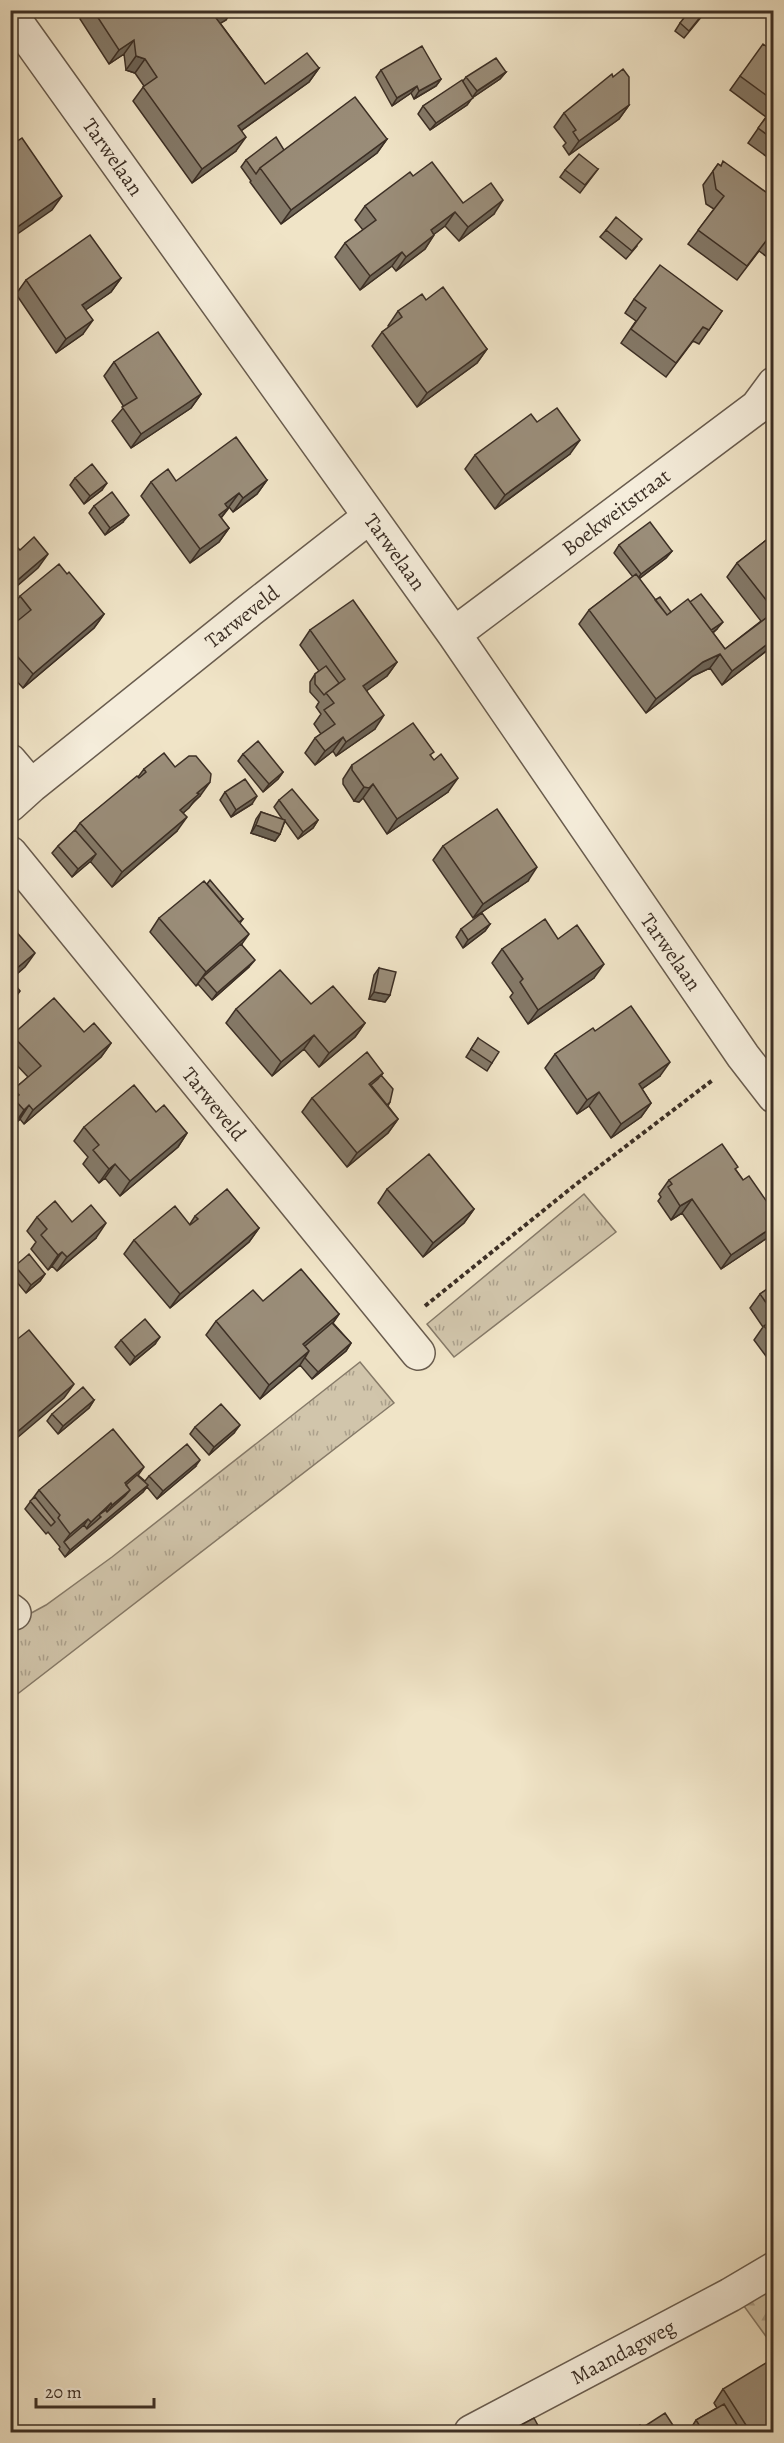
<svg xmlns="http://www.w3.org/2000/svg" width="784" height="2443" font-family="Alegreya,serif">
	<style>
		.grass { fill: url(#grass-tufts); stroke: #867a68; stroke-width: 1.5 }
		.forest { fill: url(#forest-firs); stroke: #867a68; stroke-width: 1.5 }
		.lines { fill: none; stroke-linecap: round; stroke-linejoin: round }
		.minor-casing { stroke: #695c4e; stroke-width: 36 }
		.path { stroke: #3c2f25; stroke-width: 4; stroke-dasharray: 4.5 3; stroke-linecap: butt }
		.minor { stroke: #f5eddb; stroke-width: 33 }
		.wall { fill: #847968; stroke: #3c2f25; stroke-width: 1.5 }
		.shaded-wall { fill: #6c6355; stroke: #3c2f25; stroke-width: 1.5 }
		.building { fill: #9a8d79; stroke: #3c2f25; stroke-width: 1.5 }
		.labels { text-anchor: middle; dominant-baseline: central; stroke-width: 4.5; stroke-linejoin: round; paint-order: stroke }
		.street-label { font-size: 21px; fill: #3c2f25; stroke: #f5eddb }
	</style>
	<defs>
		<pattern id="grass-tufts" width="24" height="20" patternUnits="userSpaceOnUse" patternTransform="scale(1.5)"><rect width="24" height="20" fill="#d1c5ab"/><path d="M3 7l-1-3M5 7V3M7 7l1-3M15 17l-1-3M17 17v-4M19 17l1-3" fill="none" stroke="#aba08b"/></pattern>
		<pattern id="forest-firs" width="22" height="20" patternUnits="userSpaceOnUse" patternTransform="scale(1.5)"><rect width="22" height="20" fill="#d1c5ab"/><path d="M5 1l3.5 6h-7zM16 11l3.5 6h-7z" fill="#aba08b"/></pattern>
	</defs>
	<rect width="100%" height="100%" fill="#f0e4c7"/>
	<filter id="stains"><feTurbulence type="fractalNoise" baseFrequency=".00333" numOctaves="4"/><feColorMatrix values="0 0 0 0 .2 0 0 0 0 .09 0 0 0 0 .02 0 0 0 .5 -.17"/></filter>
	<radialGradient id="worn" r=".72"><stop offset=".6" stop-color="#630" stop-opacity="0"/><stop offset="1" stop-color="#630" stop-opacity=".3"/></radialGradient>
	<path class="grass" d="M584,1194L616,1232L454,1357L427,1324Z
		M360,1362L394,1403L11,1699V1624L46,1605L112,1557Z"/>
	<path class="forest" d="M773,2284V2346L741,2302Z"/>
	<g class="lines">
		<defs>
			<path id="minor" d="M10,13L454,634L743,1056L774,1096
				M454,634L757,407L774,384
				M10,761L31,786L10,805
				M31,786L250,610L369,517
				M10,853L418,1353
				M10,1610L14,1613
				M471,2432L730,2295L774,2269"/>
		</defs>
		<use href="#minor" class="minor-casing"/>
		<path class="path" d="M425,1306L575,1185L714,1079"/>
		<use href="#minor" class="minor"/>
	</g>
	<path class="wall" d="M85,10H232L226,20L220,23L265,84L319,68L309,82L241,131L236,151L192,183L133,101L144,86L135,73L126,70L124,54L109,64L80,19Z
		M707,10L684,38L675,31L680,23Z
		M774,52V162L748,143L766,117L730,90L740,76Z
		M381,70L441,79L436,86L414,99L411,93L392,106L376,77Z
		M506,72L500,79L472,98L467,105L430,130L418,114L423,106L463,81L466,77Z
		M629,105L619,119L569,155L563,146L566,143L554,127L564,113Z
		M387,139L377,153L281,224L250,182L251,181L241,167L246,160L284,150Z
		M718,164L774,198V262L759,251L737,280L688,244L714,209L706,204L703,185Z
		M598,169L580,193L560,177L565,170Z
		M413,176L463,203L494,214L459,241L445,226L434,234L425,249L396,271L392,266L360,290L335,257L345,243L363,230L355,220L365,206Z
		M606,230L637,246L626,259L600,237Z
		M121,278L111,292L86,309L83,334L56,353L16,294L26,280Z
		M634,299L722,311L699,344L693,341L666,377L621,343L636,321L625,313Z
		M426,300L487,349L477,363L417,407L372,346L382,332L389,327L388,326L398,311Z
		M114,362L201,394L191,408L131,448L112,421L124,407L104,376Z
		M537,422L570,454L495,509L465,469L475,455Z
		M75,478L102,490L84,504L70,485Z
		M267,480L257,494L233,512L229,507L228,509L221,518L229,528L219,542L190,563L141,496L151,482L176,481Z
		M94,506L123,522L105,535L89,513Z
		M774,534V645L722,685L710,668L693,676L646,713L579,624L589,610L633,577L614,553L619,545L672,551L666,558L639,579L655,600L671,612L717,629L713,633L725,649L761,621L727,577L737,563Z
		M20,596L104,614L94,628L23,688L10,674V627L18,621L10,611V610Z
		M310,630L397,662L387,676L367,690L375,729L336,756L333,751L315,765L305,753L315,738L321,734L314,724L321,714L316,707L319,702L310,692V682L315,674L319,671L300,645Z
		M243,754L283,772L278,779L263,792L238,761Z
		M431,756L448,792L387,834L363,798L359,802L354,801L343,784V779L352,765Z
		M144,769L200,796L183,813L177,831L112,887L90,861L72,877L52,853L58,846L75,830L80,823L138,777Z
		M225,792L252,804L231,817L220,800Z
		M279,800L318,820L313,828L298,839L285,821L280,834L275,841L251,833L256,819L261,812L283,820L274,807Z
		M443,846L528,881L473,918L433,860Z
		M159,918L243,919L240,923L242,945L249,967L212,1000L198,984L196,986L150,932Z
		M490,924L485,931L463,948L456,937L461,929Z
		M558,939L594,978L528,1024L510,997L513,993L492,963L502,949Z
		M379,968L390,995L385,1002L369,999L374,975Z
		M311,1004L365,1023L355,1037L319,1067L304,1049L272,1076L226,1023L236,1009Z
		M595,1031L660,1076L642,1089L651,1103L641,1117L611,1138L589,1106L577,1114L545,1068L555,1054Z
		M84,1032L111,1043L101,1057L24,1124L20,1119L14,1125L10,1120V1094L14,1089L28,1077L10,1058V1037L12,1035Z
		M478,1038L492,1063L487,1071L466,1057Z
		M383,1073L381,1075L390,1102L388,1106L398,1119L388,1133L347,1167L302,1112L312,1098Z
		M156,1112L187,1133L178,1147L120,1196L105,1178L99,1183L83,1164L88,1157L74,1141L84,1127Z
		M736,1170L743,1180L774,1212V1231L770,1236L721,1269L682,1213L671,1220L658,1201L661,1197L659,1194L669,1180Z
		M387,1189L474,1209L464,1223L423,1257L378,1203Z
		M195,1216L259,1228L249,1242L170,1308L124,1254L134,1240L190,1224Z
		M37,1217L72,1222L96,1238L57,1271L52,1266L48,1270L31,1249L36,1242L27,1231Z
		M15,1266L45,1274L40,1281L26,1293L10,1274V1272Z
		M774,1284V1367L754,1340L763,1327L750,1308L760,1294Z
		M263,1301L339,1314L333,1323L351,1343L346,1351L312,1379L300,1365L260,1399L206,1335L216,1321Z
		M121,1340L155,1344L130,1365L115,1347Z
		M94,1400L89,1408L58,1434L47,1421L52,1414Z
		M195,1427L234,1433L209,1455L190,1434Z
		M195,1467L157,1499L147,1487L143,1492L65,1557L59,1549L60,1547L48,1532L46,1534L25,1509L39,1490L138,1475L145,1481L149,1476Z
		M723,2389L774,2433H694L691,2428L696,2420L717,2408L714,2403Z"/>
	<path class="shaded-wall" d="M228,10H232L226,20L206,32L216,18Z
		M134,40L124,54L109,64L119,50Z
		M136,56L145,59L135,73L126,70Z
		M319,68L309,82L228,140L238,126Z
		M506,72L500,79L472,98L467,105L430,130L436,123L472,98L477,91Z
		M441,79L436,86L414,99L419,91Z
		M417,86L411,93L392,106L397,98Z
		M629,105L619,119L569,155L579,141Z
		M246,137L236,151L192,183L202,169Z
		M387,139L377,153L281,224L291,210Z
		M62,196L52,210L10,239V232Z
		M503,200L494,214L459,241L468,227Z
		M455,212L445,226L421,244L431,230Z
		M434,235L425,249L396,271L406,257Z
		M402,252L392,266L360,290L370,276Z
		M121,278L111,292L73,319L82,305Z
		M93,320L83,334L56,353L66,339Z
		M487,349L477,363L417,407L427,393Z
		M201,394L191,408L131,448L141,434Z
		M580,440L570,454L495,509L505,495Z
		M267,480L257,494L233,512L243,498Z
		M107,483L102,490L84,504L90,496Z
		M239,493L218,522L209,529L225,504Z
		M129,515L123,522L105,535L110,528Z
		M229,528L219,542L190,563L200,549Z
		M672,551L666,558L636,581L641,574Z
		M48,554L38,568L10,592V588L13,584Z
		M104,614L94,628L23,688L33,674Z
		M723,622L717,629L702,641L707,633Z
		M774,639V645L722,685L732,671Z
		M720,654L710,668L693,676L646,713L656,699L703,662Z
		M397,662L387,676L354,700L363,686Z
		M384,715L375,729L336,756L346,742Z
		M343,737L333,751L315,765L325,751Z
		M283,772L278,779L263,792L269,784Z
		M458,778L448,792L387,834L397,819Z
		M210,782L200,796L194,801L189,808L170,824L180,810L197,793Z
		M373,784L363,798L359,802L354,801L364,787Z
		M257,796L252,804L231,817L236,810Z
		M187,817L177,831L112,887L122,872Z
		M318,820L313,828L298,839L303,832Z
		M256,825L280,834L275,841L251,833Z
		M96,854L91,861L72,877L78,869Z
		M537,867L528,881L473,918L483,904Z
		M490,924L485,931L463,948L468,940Z
		M249,934L239,948L203,977L196,986L206,972Z
		M35,953L25,967L10,980V974Z
		M255,960L249,967L212,1000L217,993Z
		M604,964L594,978L528,1024L538,1010Z
		M20,991L10,1005V999Z
		M374,992L390,995L385,1002L369,999Z
		M365,1023L355,1037L319,1067L329,1053Z
		M314,1035L304,1049L272,1076L281,1062Z
		M111,1043L101,1057L24,1124L33,1110Z
		M670,1062L660,1076L629,1098L639,1084Z
		M383,1073L373,1087L369,1084Z
		M599,1092L589,1106L577,1114L587,1100Z
		M651,1103L641,1117L611,1138L621,1124Z
		M29,1105L20,1119L14,1125L24,1110Z
		M398,1119L388,1133L347,1167L357,1153Z
		M187,1133L178,1147L120,1196L130,1181Z
		M115,1164L105,1178L99,1183L109,1169Z
		M692,1199L682,1213L671,1220L680,1206Z
		M474,1209L464,1223L423,1257L433,1243Z
		M106,1223L96,1238L57,1271L67,1257Z
		M774,1226V1231L770,1236L721,1269L731,1255Z
		M259,1228L249,1242L170,1308L180,1294Z
		M62,1252L52,1266L48,1270L58,1255Z
		M45,1274L40,1281L26,1293L31,1285Z
		M339,1314L329,1328L300,1353L303,1344Z
		M160,1337L155,1344L130,1365L135,1357Z
		M351,1343L346,1351L312,1379L318,1372Z
		M309,1351L300,1365L260,1399L269,1385Z
		M74,1384L64,1398L10,1444V1438Z
		M94,1400L89,1408L58,1434L63,1426Z
		M240,1425L234,1433L209,1455L214,1447Z
		M200,1460L195,1467L157,1499L163,1491Z
		M144,1467L134,1481L121,1492L125,1483Z
		M148,1485L143,1492L65,1557L70,1550Z
		M130,1490L120,1504L102,1519L112,1505Z
		M111,1503L101,1517L81,1536L91,1522Z
		M88,1519L79,1533L64,1542L70,1534Z"/>
	<path class="building" d="M93,10H228L216,18L265,84L307,53L319,68L238,126L246,137L202,169L143,87L157,77L145,59L136,56L134,40L119,50Z
		M690,10H706L689,31L680,23Z
		M763,44L774,52V101L740,76Z
		M422,46L441,79L419,91L417,86L397,98L381,70Z
		M496,58L506,72L477,91L466,77Z
		M623,69L629,77V105L579,141L573,132L576,130L564,113L612,74L613,77Z
		M462,80L473,98L436,123L423,106Z
		M355,97L387,139L291,210L260,168Z
		M774,107V140L758,128Z
		M276,137L284,150L260,168L256,174L246,160Z
		M22,138L62,196L10,232V146Z
		M579,154L598,169L585,185L565,170Z
		M723,161L774,198V240L769,237L747,266L698,230L724,196L716,189L713,171L718,164L721,166Z
		M432,162L463,203L491,183L503,200L468,227L455,212L431,230L434,235L406,257L402,252L370,276L345,243L376,220L365,206L410,172L413,176Z
		M616,217L642,239L632,251L606,230Z
		M90,235L121,278L82,305L93,320L66,339L26,280Z
		M660,265L722,311L709,330L703,327L676,363L631,329L646,308L634,299Z
		M443,287L487,349L427,393L382,332L402,317L398,311L422,294L426,300Z
		M158,332L201,394L141,434L122,407L137,398L114,362Z
		M557,408L580,440L505,495L475,455L531,414L537,422Z
		M236,437L267,480L243,498L239,493L225,504L228,508L219,515L229,528L200,549L151,482L168,469L176,481Z
		M92,464L107,483L90,496L75,478Z
		M112,492L129,515L110,528L94,506Z
		M650,522L672,551L641,574L619,545Z
		M774,534V610L737,563Z
		M34,537L48,554L13,584L10,581V540L20,550Z
		M59,564L67,574L69,572L104,614L33,674L10,648V627L31,610L20,596Z
		M636,574L667,615L688,599L725,649L774,612V639L732,671L720,654L703,662L656,699L589,610Z
		M701,594L723,622L711,630L690,602Z
		M660,597L671,612L667,615L655,600Z
		M353,600L397,662L363,686L384,715L346,742L343,737L325,751L315,738L335,724L324,710L334,703L326,693L345,679L310,630Z
		M326,666L339,683L326,693L324,695L315,684V674Z
		M413,723L434,752L430,755L434,760L441,754L458,778L397,819L373,784L369,788L364,787L352,770V765Z
		M258,741L283,772L269,784L243,754Z
		M164,753L175,767L189,756H196L211,774L210,782L197,793L199,794L180,810L187,817L122,872L80,823L137,776L139,778L146,772L144,769Z
		M245,779L257,796L236,810L225,792Z
		M292,789L318,820L303,832L279,800Z
		M497,809L537,867L483,904L443,846Z
		M261,812L285,820L280,834L256,825Z
		M75,830L96,854L78,869L58,846Z
		M210,880L243,919L239,922L207,884Z
		M204,881L249,934L206,972L159,918Z
		M482,913L490,924L468,940L461,929Z
		M545,919L558,939L577,925L604,964L538,1010L520,982L523,979L502,949Z
		M13,928L35,953L10,974V930Z
		M241,944L255,960L217,993L203,977Z
		M379,968L396,972L390,995L374,992Z
		M280,970L311,1004L333,986L365,1023L329,1053L314,1035L281,1062L236,1009Z
		M10,979L20,991L10,999Z
		M54,998L84,1032L94,1023L111,1043L33,1110L29,1105L24,1110L14,1099L19,1095L14,1089L41,1066L12,1035Z
		M631,1006L670,1062L639,1084L651,1103L621,1124L599,1092L587,1100L555,1054L593,1028L595,1031Z
		M478,1038L499,1052L492,1063L471,1049Z
		M367,1052L383,1073L369,1084L398,1119L357,1153L312,1098Z
		M381,1075L393,1089L390,1102L387,1105L371,1085L378,1079Z
		M134,1085L156,1112L164,1105L187,1133L130,1181L115,1164L109,1169L93,1150L99,1145L84,1127Z
		M722,1144L738,1167L735,1169L743,1180L749,1176L774,1212V1226L731,1255L692,1199L680,1206L668,1187L672,1184L669,1180Z
		M429,1154L474,1209L433,1243L387,1189Z
		M227,1189L259,1228L180,1294L134,1240L175,1206L190,1225L198,1219L195,1216Z
		M55,1201L72,1222L91,1205L106,1223L67,1257L62,1252L58,1255L41,1235L47,1229L37,1217Z
		M29,1254L45,1274L31,1285L15,1266Z
		M301,1269L339,1314L303,1344L309,1351L269,1385L216,1321L253,1290L263,1301Z
		M774,1284V1314L760,1294Z
		M145,1319L160,1337L135,1357L121,1340Z
		M774,1319V1339L764,1326Z
		M332,1323L351,1343L318,1372L305,1358L309,1351L305,1346Z
		M29,1330L74,1384L10,1438V1345Z
		M83,1387L94,1400L63,1426L52,1414Z
		M221,1404L240,1425L214,1447L195,1427Z
		M113,1429L144,1467L125,1483L130,1490L112,1505L111,1503L91,1522L88,1519L70,1534L58,1518L60,1515L39,1490Z
		M187,1444L200,1460L163,1491L149,1476Z
		M137,1475L148,1485L70,1550L64,1542L84,1525L87,1529L101,1517L99,1515L106,1510L107,1512L125,1496L130,1490L126,1485Z
		M35,1497L55,1522L51,1526L30,1501Z
		M774,2358V2433H751L723,2389Z
		M724,2404L742,2433H704L696,2420Z
		M665,2413L678,2433H628L640,2425L642,2428Z
		M534,2418L542,2433H506Z"/>
	<g class="labels">
		<g class="street-label">
			<text transform="translate(113 157) rotate(55)">Tarwelaan</text>
			<text transform="translate(616 512) rotate(-37)">Boekweitstraat</text>
			<text transform="translate(395 552) rotate(54)">Tarwelaan</text>
			<text transform="translate(242 617) rotate(-38)">Tarweveld</text>
			<text transform="translate(671 952) rotate(55)">Tarwelaan</text>
			<text transform="translate(214 1104) rotate(51)">Tarweveld</text>
			<text transform="translate(623 2352) rotate(-28)">Maandagweg</text>
		</g>
	</g>
	<rect width="784" height="2443" fill="none" stroke="#f0e4c7" stroke-width="36"/>
	<rect x="12" y="12" width="760" height="2419" fill="none" stroke="#3c2f25" stroke-width="3"/>
	<rect x="18" y="18" width="748" height="2407" fill="none" stroke="#3c2f25" stroke-width="1.5"/>
	<path d="M36 2398v9h118v-9" fill="none" stroke="#3c2f25" stroke-width="3"/>
	<text x="45" y="2398" font-size="18" fill="#3c2f25" stroke="#f5eddb" stroke-width="4.5" paint-order="stroke">20 m</text>
	<rect width="100%" height="100%" filter="url(#stains)"/>
	<rect width="100%" height="100%" fill="url(#worn)"/>
</svg>
